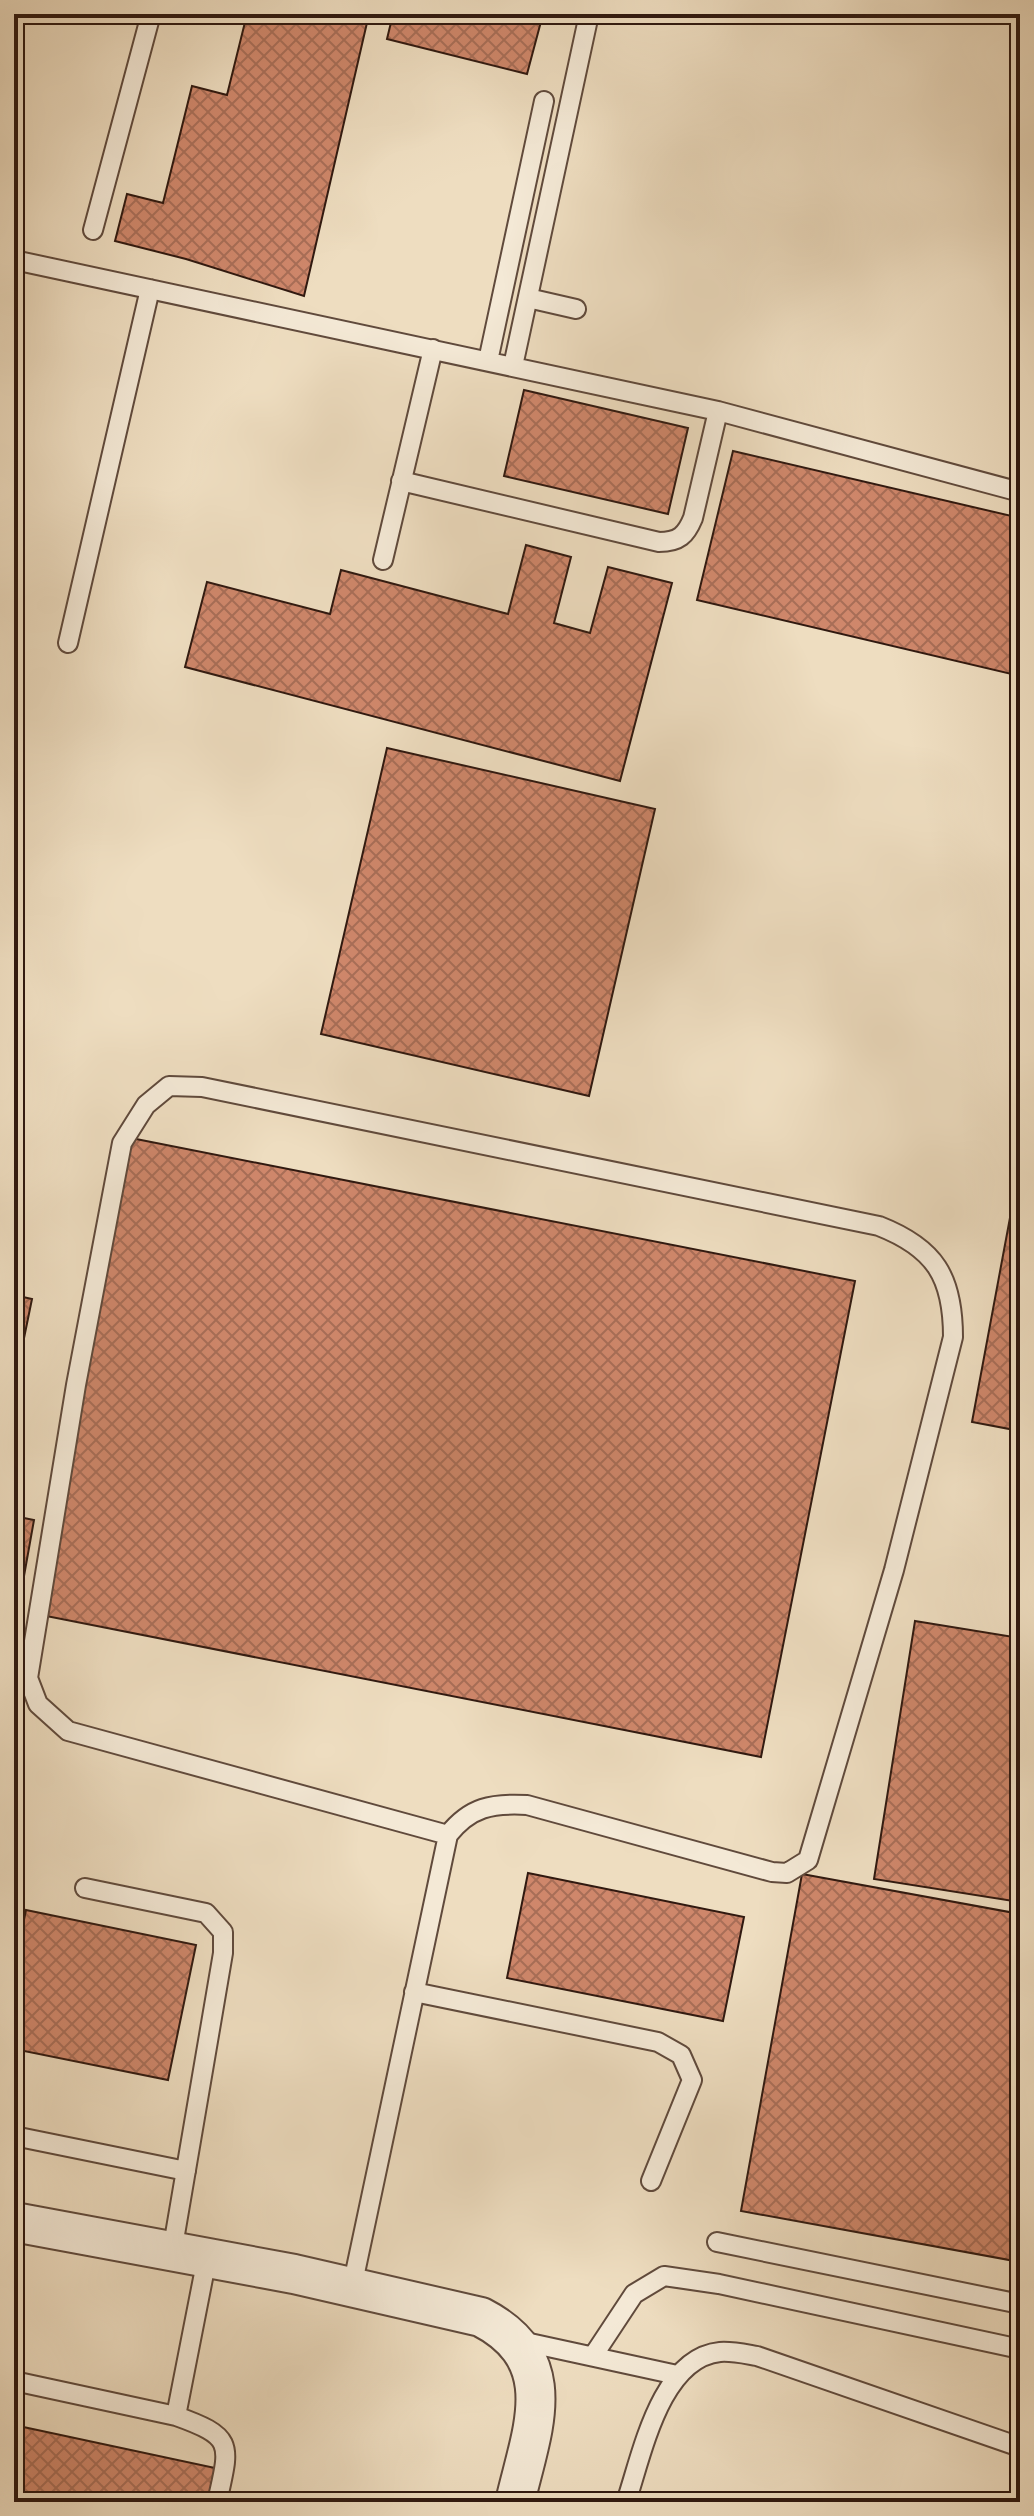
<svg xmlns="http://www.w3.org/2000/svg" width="1034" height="2516" font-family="'Sorts Mill Goudy',serif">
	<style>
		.building { fill: url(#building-cross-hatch); stroke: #301910; stroke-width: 2 }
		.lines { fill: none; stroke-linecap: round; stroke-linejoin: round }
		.lane-casing { stroke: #604a3c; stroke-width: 22 }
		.street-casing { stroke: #604a3c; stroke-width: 42 }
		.lane { stroke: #f4e9d6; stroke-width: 18 }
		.street { stroke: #f4e9d6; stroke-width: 38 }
	</style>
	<defs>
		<pattern id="building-cross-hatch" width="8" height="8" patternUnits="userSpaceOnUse" patternTransform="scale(2)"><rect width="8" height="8" fill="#cf876b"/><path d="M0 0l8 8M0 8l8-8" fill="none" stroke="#a86e57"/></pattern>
	</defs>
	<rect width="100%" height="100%" fill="#eeddc0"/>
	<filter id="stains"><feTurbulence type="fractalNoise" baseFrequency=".0025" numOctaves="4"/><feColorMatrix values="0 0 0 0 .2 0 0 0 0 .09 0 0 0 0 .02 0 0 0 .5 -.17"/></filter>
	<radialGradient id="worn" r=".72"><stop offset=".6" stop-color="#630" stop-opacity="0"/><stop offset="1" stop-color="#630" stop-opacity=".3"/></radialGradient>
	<path class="building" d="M247,14H369L304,296L186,259L115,241L127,194L163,203L192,86L227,95Z
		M393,14H543L527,74L387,39Z
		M524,390L688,428L668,514L504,476Z
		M733,451L1020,518V676L697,600Z
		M526,545L571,557L554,623L590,633L608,567L672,583L620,781L185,667L207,582L330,614L341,570L508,614Z
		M387,748L655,809L589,1096L321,1034Z
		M131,1138L855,1281L761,1757L36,1614Z
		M1020,1164V1431L972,1422Z
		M14,1295L32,1299L14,1387Z
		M14,1516L34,1520L14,1632Z
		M915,1621L1020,1638V1902L874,1879Z
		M528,1873L744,1917L723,2021L507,1978Z
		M802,1874L1020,1914V2262L741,2211Z
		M26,1910L196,1945L168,2080L14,2049V1967Z
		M14,2425L215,2468L208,2502H14Z"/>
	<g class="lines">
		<defs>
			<path id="lane" d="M93,230L151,14
				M14,260L718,411L1020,492
				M528,298L576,309
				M488,361L544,101
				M513,366L588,19
				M401,481L659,542C679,542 686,535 693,518L718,411
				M383,560L433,349
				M68,643L150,289
				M85,1888L206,1913L223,1932V1953L172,2252
				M414,1992L658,2042L681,2055L692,2080L651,2181
				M14,2136L186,2171
				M717,2242L1020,2304
				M352,2287L448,1835C470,1807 492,1803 527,1805L772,1872L787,1873L808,1860L894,1570L953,1337C953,1277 935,1248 879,1226L202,1087L169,1086L146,1105L122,1143L76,1385L28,1678L38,1704L68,1731L448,1835
				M516,2340L677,2375
				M593,2356L634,2294L664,2276L719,2284L1020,2349
				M14,2381L176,2416L207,2258
				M176,2416C235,2437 230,2444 217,2502
				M626,2502C642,2455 660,2358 720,2352C732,2351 745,2354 757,2356L1020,2447"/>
			<path id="street" d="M14,2222L294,2274L481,2317C564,2360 532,2429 515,2502"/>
		</defs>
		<use href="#lane" class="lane-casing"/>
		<use href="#street" class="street-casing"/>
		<use href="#lane" class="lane"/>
		<use href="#street" class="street"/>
	</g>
	<rect width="1034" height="2516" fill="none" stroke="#eeddc0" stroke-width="48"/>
	<rect x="16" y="16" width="1002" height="2484" fill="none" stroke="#301910" stroke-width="4"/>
	<rect x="24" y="24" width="986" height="2468" fill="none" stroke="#301910" stroke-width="2"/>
	<rect width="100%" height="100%" filter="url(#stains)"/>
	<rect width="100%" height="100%" fill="url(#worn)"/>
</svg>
